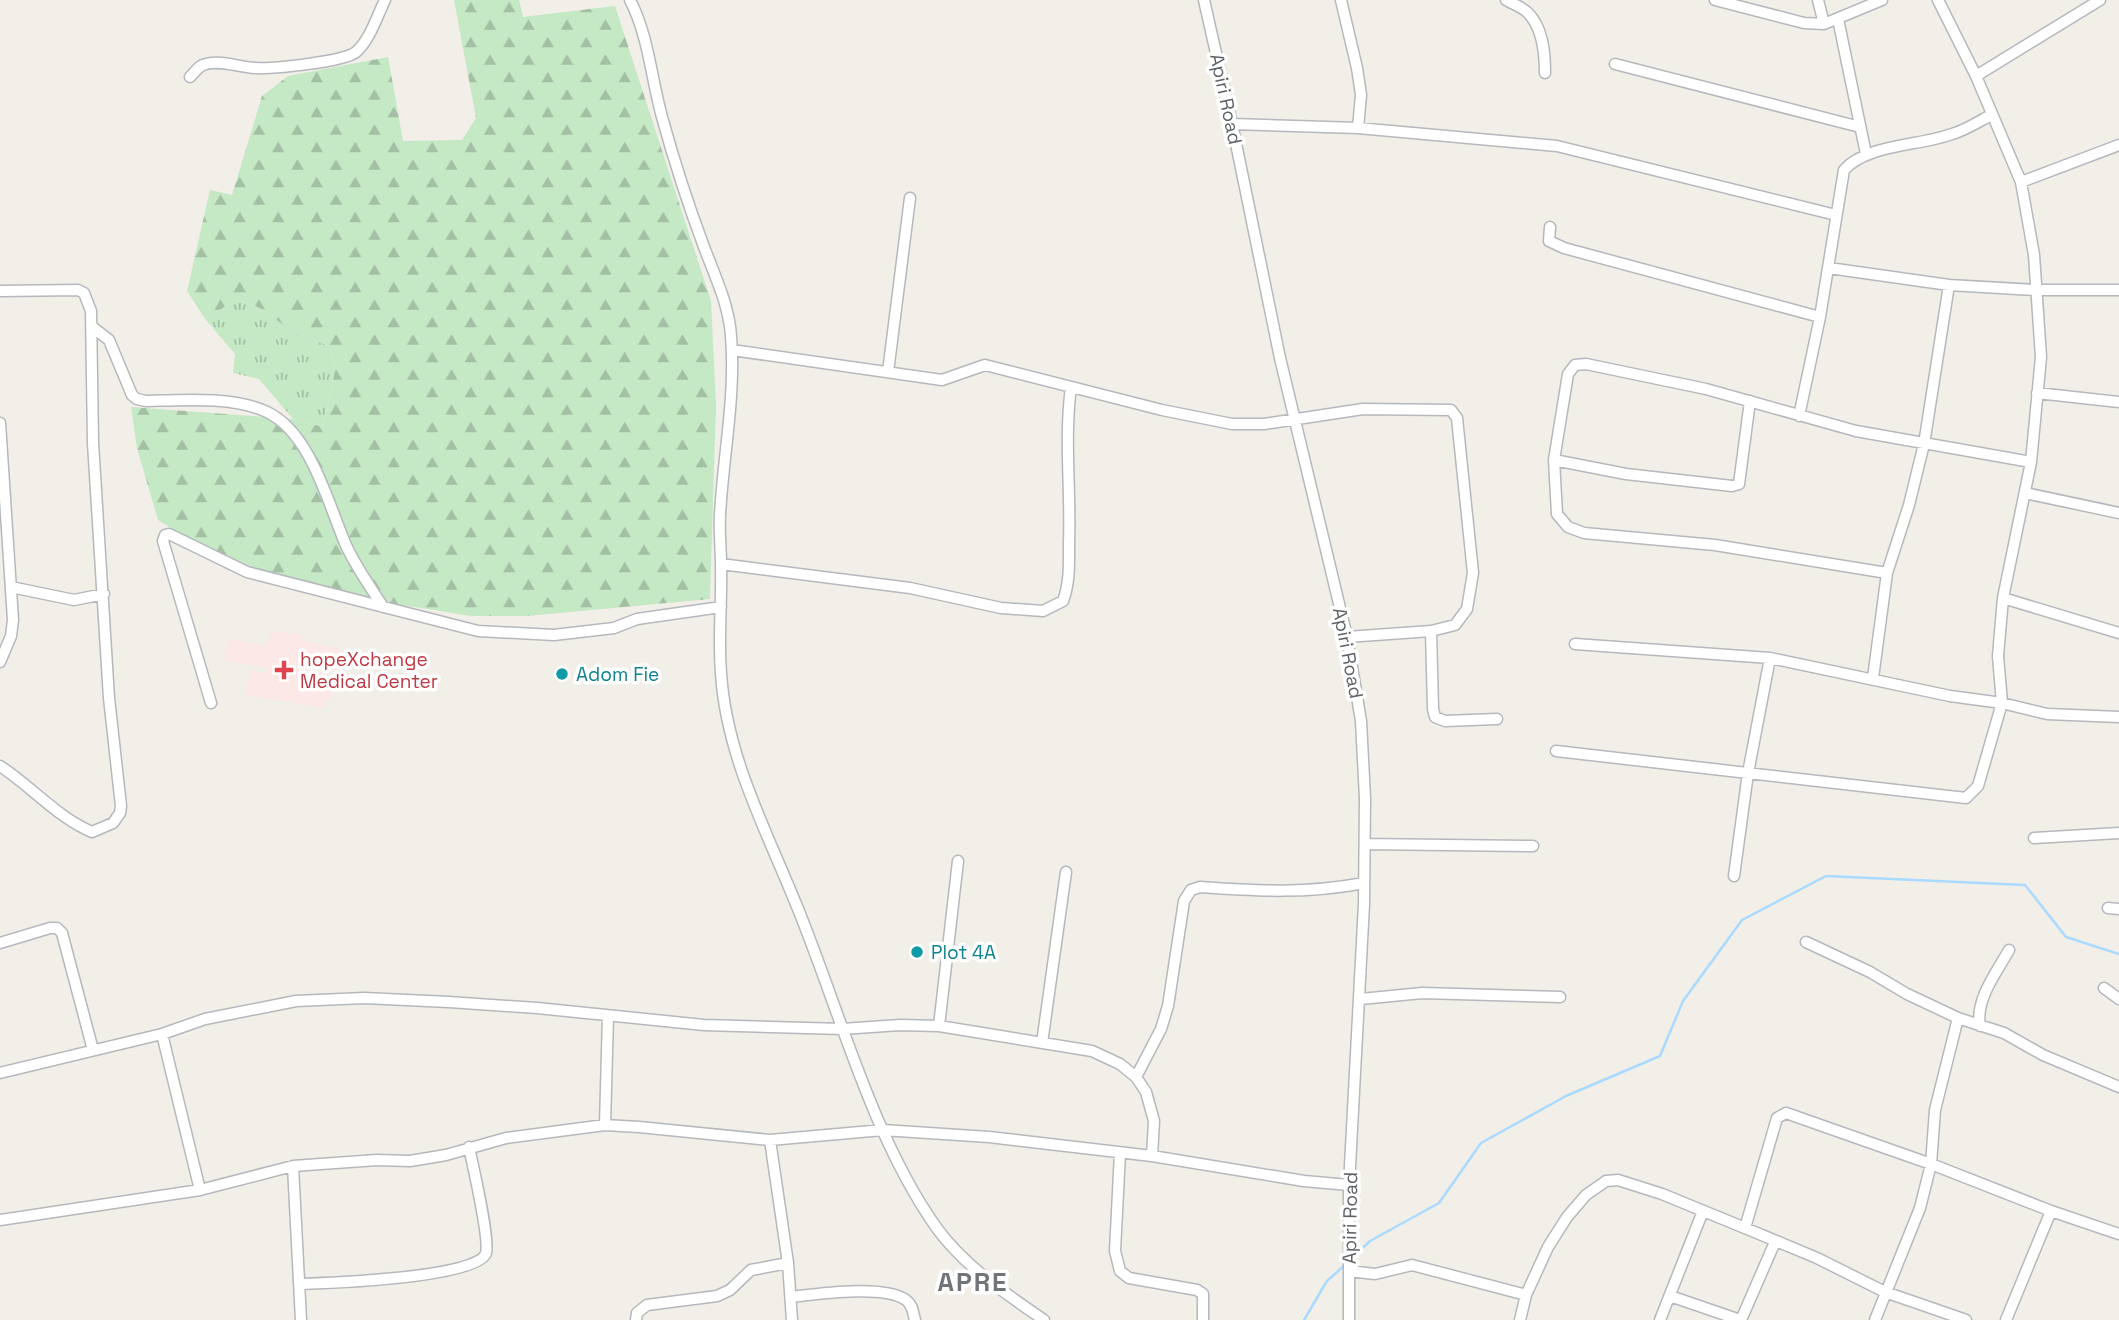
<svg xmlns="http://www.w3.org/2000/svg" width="2119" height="1320" font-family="'Space Grotesk',sans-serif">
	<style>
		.medical { fill: #fce8e6 }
		.grass { fill: url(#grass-tufts) }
		.forest { fill: url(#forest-firs) }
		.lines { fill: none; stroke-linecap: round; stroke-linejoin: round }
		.stream { stroke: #aadaff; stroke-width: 2.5 }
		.minor-casing { stroke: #b5b8bc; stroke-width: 13 }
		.minor { stroke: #fff; stroke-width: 10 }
		.health-dot { fill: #e0444e; stroke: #fff; stroke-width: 2.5 }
		.culture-dot { fill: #0f9aa8; stroke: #fff; stroke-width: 2.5 }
		.labels { text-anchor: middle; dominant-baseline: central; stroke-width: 7; stroke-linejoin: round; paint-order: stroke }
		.street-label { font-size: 19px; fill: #5f6368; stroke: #fff }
		.health-label { font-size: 19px; fill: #be3a42; stroke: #fff; text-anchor: start }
		.culture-label { font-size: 19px; fill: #0d838f; stroke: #fff; text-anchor: start }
		.district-label { font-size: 26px; font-weight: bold; letter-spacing: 2px; fill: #70757a; stroke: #fff }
	</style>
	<defs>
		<pattern id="grass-tufts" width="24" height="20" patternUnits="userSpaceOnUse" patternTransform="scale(1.75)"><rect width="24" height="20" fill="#c5e8c5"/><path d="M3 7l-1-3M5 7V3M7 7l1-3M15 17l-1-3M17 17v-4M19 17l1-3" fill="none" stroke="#a3c0a4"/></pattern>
		<pattern id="forest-firs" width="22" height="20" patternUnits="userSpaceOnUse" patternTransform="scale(1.75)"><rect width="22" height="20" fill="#c5e8c5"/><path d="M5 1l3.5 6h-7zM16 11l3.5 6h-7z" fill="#a3c0a4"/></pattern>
	</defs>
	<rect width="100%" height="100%" fill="#f1efe8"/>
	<path class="medical" d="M271,631L302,635L301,641L341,648L336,669L295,663L294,669L330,675L329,679L336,680L332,699H325L323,708L245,695L250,671L267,673L268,668L224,661L228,639L267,645Z"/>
	<path class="grass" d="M244,301L264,310L296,335L328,345L336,366L323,427L293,419L259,379L233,373L235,354L205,319L226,306Z"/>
	<path class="forest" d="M454,0H519L523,17L615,6L711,301L716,404L710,599L527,616H471L341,595L271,578L203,548L158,520L137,448L131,407L293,419L323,427L336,366L328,345L296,335L264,310L244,301L226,306L205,319L187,291L210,190L232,195L262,96L288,76L388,57L403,141L462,140L476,118Z"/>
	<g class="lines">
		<path class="stream" d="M1353,1257L1370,1241L1439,1203L1481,1143L1566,1096L1660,1056L1683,1001L1742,920L1826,876L2025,885L2066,937L2119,954
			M1304,1320L1327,1281L1346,1264"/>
		<defs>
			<path id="minor" d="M630,0C649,37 651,78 662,117C674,161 688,204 704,247C715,276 729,305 731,336C736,396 723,456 720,515C719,532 721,549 721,565C722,601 718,638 721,673C726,755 766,830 796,904C839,1008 871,1135 936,1227C963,1265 1006,1294 1044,1320
				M1204,0L1232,124L1280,358L1347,637L1361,721L1365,798L1364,904L1349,1185V1320
				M1341,0L1357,68L1361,95L1358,128
				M1506,0C1513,4 1522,7 1527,12C1543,27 1545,53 1545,73
				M1715,0L1804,23L1824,24L1882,0
				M1818,0L1824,24
				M1838,19L1866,154
				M1615,64L1860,127
				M1976,76L2100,0
				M190,77C195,72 199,65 206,64C222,60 238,67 255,68C272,69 343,62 356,52C370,40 377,16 385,0
				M1232,124L1358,128L1557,146L1836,215
				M2021,182L2119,145
				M1550,227L1549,241L1564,248L1820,317
				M1829,268L1949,285L2036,290H2119
				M0,291L78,290L84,293L91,311L93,443L109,698L121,806L120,813L113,823L92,832C57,817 32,787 0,766
				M91,326L109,340L132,395L137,399L146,401C182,400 234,396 267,412C310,432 328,503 345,543C355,566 370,586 383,607
				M732,350L942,380L985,365L1162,410L1232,424H1264L1363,409L1451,410L1457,418L1473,573L1467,609L1455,625L1431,631L1347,637
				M888,372L910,198
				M2037,393L2119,402
				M1799,416L1820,317L1844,170C1867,144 1920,146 1952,134C1966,130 1978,122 1991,115
				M0,423L13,620L11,636L0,662
				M1554,460L1626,474L1732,486L1739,484L1750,401
				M2025,493L2119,513
				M721,564L910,588L1001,608L1043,611L1063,601C1070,582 1069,563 1069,543C1071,490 1064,439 1071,387
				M1887,573L1715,545L1584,533L1568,527L1557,514L1554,460L1568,374L1575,365L1586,364L1706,389L1856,431L2031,462
				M11,587L74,600L104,594
				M2003,598L2119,633
				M1431,631L1433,709L1435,717L1445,721L1497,719
				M1575,644L1770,658L1950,696L2002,703L2047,714L2119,717
				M1873,678L1887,573L1909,505L1924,444L1949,285
				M211,703L163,541L165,535L169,534L247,572L478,631L554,635L614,628L637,619L721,607
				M1556,751L1966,798L1978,786L2002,703L1998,656L2003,598L2031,462L2041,357L2034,255L2021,182L1976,76L1938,0
				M2034,838L2119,833
				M1365,844L1533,846
				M1734,876L1748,773L1770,658
				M2108,908L2119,909
				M1806,942L1870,972L1907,994L1958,1018L2004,1033L2043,1055L2119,1087
				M0,943L50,928H57L62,933L93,1050
				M2104,988L2119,999
				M1361,999L1422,993L1560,997
				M939,1026L958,861
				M1980,1026C1975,999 1997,972 2009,950
				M162,1034L200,1190
				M1042,1043L1066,872
				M0,1073L162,1034L205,1019L296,1001L364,998L449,1002L537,1008L704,1025L842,1029L900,1025L939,1026L1092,1051L1120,1064L1136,1077L1146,1092L1154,1121L1152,1156
				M1136,1077L1161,1029L1168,1006L1184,901L1191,890L1200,887C1258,891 1306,894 1364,883
				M605,1125L608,1016
				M770,1140L788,1263L792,1320
				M1120,1153L1115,1251L1120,1271L1129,1278L1197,1290L1203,1294V1320
				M293,1166L301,1320
				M0,1220L200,1190L293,1166L377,1160L410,1161L446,1155L506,1138L605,1125L639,1127L770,1140L883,1130L989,1137L1152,1156L1304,1181L1349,1185
				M1745,1228L1777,1118L1786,1113L1931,1164L2051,1211L2119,1234
				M1349,1271L1375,1274L1412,1265L1526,1295
				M300,1284C327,1283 480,1278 486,1253C490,1239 473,1166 469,1147
				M1670,1296L1740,1320
				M791,1297C817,1294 884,1284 906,1300C913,1305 913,1313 915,1320
				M636,1320L637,1313L647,1305L717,1296L730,1290L751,1270L788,1263
				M1520,1320L1526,1295L1548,1247L1567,1217L1586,1195L1606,1181L1618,1180L1662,1194L1745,1228L1817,1258L1885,1292L1966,1320
				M1660,1320L1703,1211
				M1741,1320L1775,1242
				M1875,1320L1920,1208L1931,1164L1935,1110L1958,1018
				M2006,1320L2051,1211"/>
		</defs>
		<use href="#minor" class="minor-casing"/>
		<use href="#minor" class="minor"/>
	</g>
	<path class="health-dot" d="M280.5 659.5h7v7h7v7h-7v7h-7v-7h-7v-7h7z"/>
	<g class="culture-dot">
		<circle cx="562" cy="674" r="7"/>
		<circle cx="917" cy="952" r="7"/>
	</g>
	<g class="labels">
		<g class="street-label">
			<text transform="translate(1226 99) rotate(78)">Apiri Road</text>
			<text transform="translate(1348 653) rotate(79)">Apiri Road</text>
			<text transform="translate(1350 1218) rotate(-89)">Apiri Road</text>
		</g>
		<g class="health-label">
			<text x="300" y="659">hopeXchange<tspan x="300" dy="22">Medical Center</tspan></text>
		</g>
		<g class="culture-label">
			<text x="576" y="674">Adom Fie</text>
			<text x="931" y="952">Plot 4A</text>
		</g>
		<g class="district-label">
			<text x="973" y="1282">APRE</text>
		</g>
	</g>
</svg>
